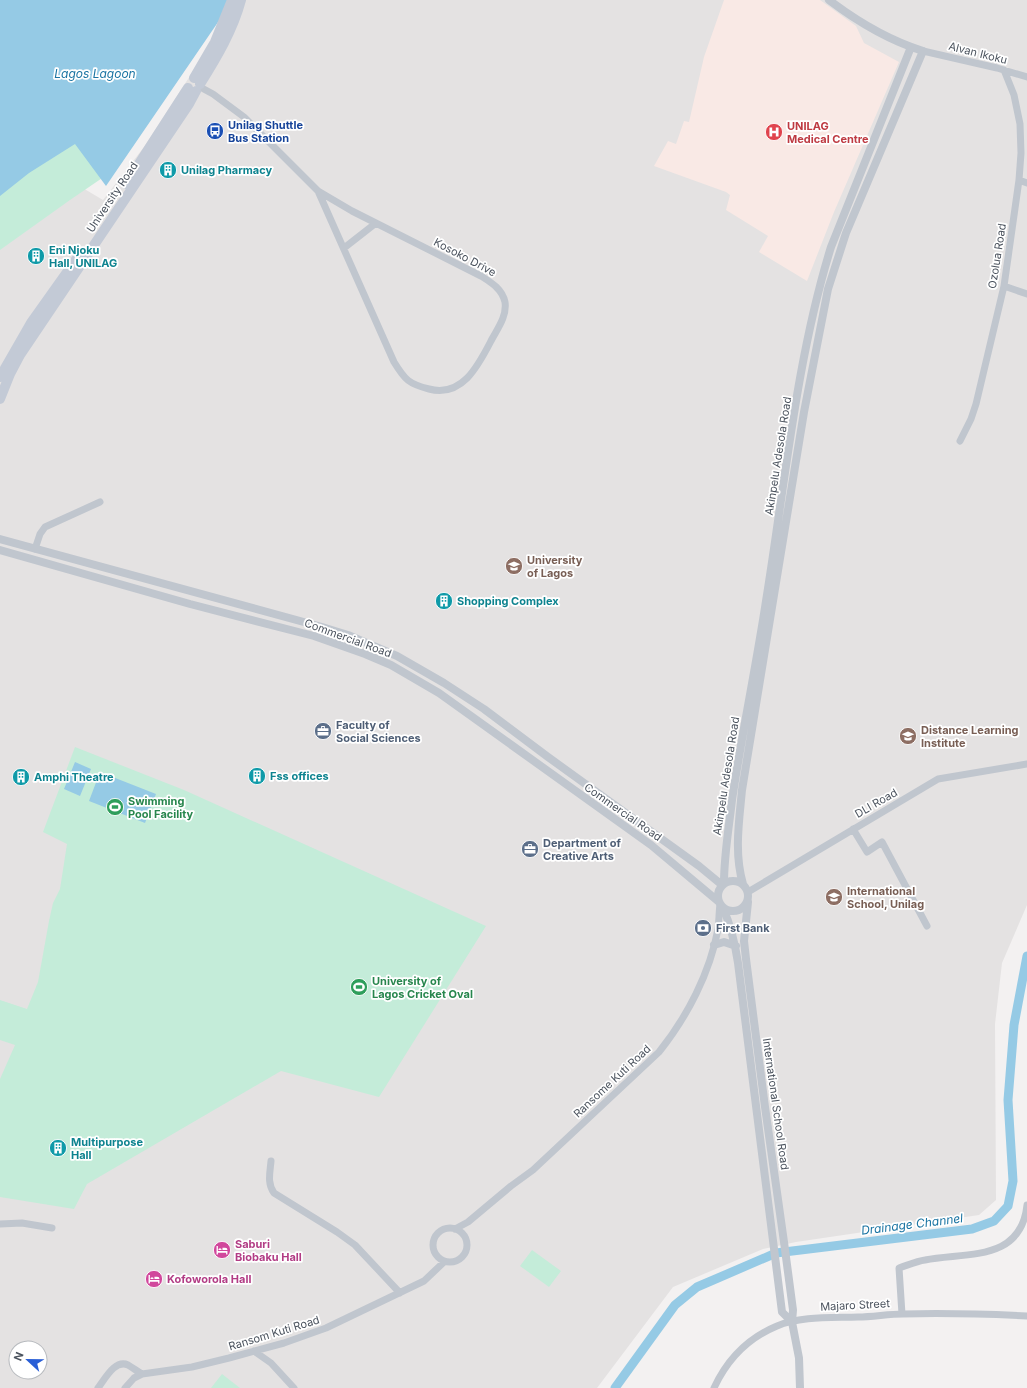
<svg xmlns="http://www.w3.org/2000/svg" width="1027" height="1388" font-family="Inter,sans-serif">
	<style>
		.education { fill: #e4e2e2; fill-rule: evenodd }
		.medical { fill: #f9e9e5 }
		.green { fill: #c4ecd9 }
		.water { fill: #95cae5 }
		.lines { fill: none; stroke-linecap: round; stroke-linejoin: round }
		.canal { stroke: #95cae5; stroke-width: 9 }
		.minor { stroke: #c0c6ce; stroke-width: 7 }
		.tertiary { stroke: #c0c6ce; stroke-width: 8 }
		.secondary { stroke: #c3cad6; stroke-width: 10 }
		.labels { text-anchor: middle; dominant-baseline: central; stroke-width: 3.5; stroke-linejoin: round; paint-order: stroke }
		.street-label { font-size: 11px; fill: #4a525d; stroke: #fff }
		.transit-label { font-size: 11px; font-weight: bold; fill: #164399; stroke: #fff; text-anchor: start }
		.health-label { font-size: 11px; font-weight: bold; fill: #be3a42; stroke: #fff; text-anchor: start }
		.culture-label { font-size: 11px; font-weight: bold; fill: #0d838f; stroke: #fff; text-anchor: start }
		.education-label { font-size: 11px; font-weight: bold; fill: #785e54; stroke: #fff; text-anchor: start }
		.service-label { font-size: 11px; font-weight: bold; fill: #4e5e75; stroke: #fff; text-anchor: start }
		.leisure-label { font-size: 11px; font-weight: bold; fill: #27864d; stroke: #fff; text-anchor: start }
		.hotel-label { font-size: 11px; font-weight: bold; fill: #b23c85; stroke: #fff; text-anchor: start }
		.water-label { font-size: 12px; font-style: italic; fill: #1973a2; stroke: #fff }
	</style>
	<rect width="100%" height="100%" fill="#f3f1f1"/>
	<path class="education" d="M236,0H1027V905L1002,963L995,1024L996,1200L979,1215L796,1242L763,1249L673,1287L597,1388H0V228L71,181L103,200L144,147L232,11ZM16,1348H40V1372H16Z"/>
	<path class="medical" d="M724,0H820L856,26L864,43L899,62L834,212L807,281L759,252L768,236L726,210L730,195L726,192L654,166L668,141L676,144L684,121L689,122L704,57Z"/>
	<path class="green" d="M0,0L111,172L70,200L0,250Z
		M75,747L184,790L486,926L379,1097L281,1071L87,1184L74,1209L0,1197V1079L15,1045L0,1040V1000L27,1009L38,982L49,921L53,903L60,889L67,844L43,832Z
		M532,1250L561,1271L549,1287L520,1266Z
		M222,1374L240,1388H211Z"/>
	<path class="water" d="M0,0H228L227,9L106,186L75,144L29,173L0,196Z
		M75,762L91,769L80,796L64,789Z
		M100,772L156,794L145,823L89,801Z"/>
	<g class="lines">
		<path class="canal" d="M615,1388L675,1305L697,1287L776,1253L972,1229L994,1221L1008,1206L1013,1181L1008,1100L1014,1025L1027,956"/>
		<path class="minor" d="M923,51L997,68L1027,77
			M200,87L213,94L244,117L318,191L352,211L481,276C492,283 502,289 505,302C507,316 498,328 492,339C479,364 463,398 429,389C409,384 405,380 394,362L318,191
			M1019,180L1027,183
			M344,248L376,223
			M1004,286L1027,294
			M960,441L971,419L976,404L1004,286L1019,180L1021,153L1020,124L1014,95L1004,70
			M35,549L40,534L45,527L100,502
			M853,829L867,852L882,842L927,926
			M748,892L938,779L1027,764
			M271,1161C270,1173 267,1183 274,1193L337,1232L355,1245L400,1293
			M0,1224L22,1223L52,1228
			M433 1245a17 17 0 1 1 34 0a17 17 0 1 1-34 0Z
			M455,1229L468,1222L511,1186L533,1170L659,1052C687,1017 710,973 718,929C719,921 719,912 720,904
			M902,1314L899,1268C908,1265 917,1261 925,1260C967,1252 1021,1262 1027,1205
			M254,1351L271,1363L294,1388
			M98,1388C105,1379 115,1359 128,1365C133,1368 137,1371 142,1374
			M125,1388L134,1378L142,1374L192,1367L229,1358L284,1343L326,1328L424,1281L444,1262
			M714,1388C727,1360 748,1338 777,1326C800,1316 833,1318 858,1317C873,1317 888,1314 903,1314C944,1313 986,1314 1027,1316"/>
		<path class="tertiary" d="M0,539L322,627L348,635L397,656L444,683L484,709L548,757L699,866L722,885
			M0,550L190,604L314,636L365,654L391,665L439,693L651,845L719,902
			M718 896a15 15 0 1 1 30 0a15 15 0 1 1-30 0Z
			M724,883C724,855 729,827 732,800C742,733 756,667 766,601C785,484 796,360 831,247L911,47
			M743,884C734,853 739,822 742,790L804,412L828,289L846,233L923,51C888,40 858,22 829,0
			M748,902L744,941L746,959L765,1107L784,1242L793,1310L792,1322L799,1358L800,1388
			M723,908C731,926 735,943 738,963L782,1312L792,1322
			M714,945L724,942L736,946"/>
		<path class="secondary" d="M194,78L215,42L232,0
			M200,84C217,57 233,30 241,0
			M126,184L188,88
			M0,377L31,323L80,254
			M0,399L10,374L20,355L189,104L196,91"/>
	</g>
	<defs>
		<symbol id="bus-disc" viewBox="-11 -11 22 22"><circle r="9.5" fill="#1a4fb4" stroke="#fff"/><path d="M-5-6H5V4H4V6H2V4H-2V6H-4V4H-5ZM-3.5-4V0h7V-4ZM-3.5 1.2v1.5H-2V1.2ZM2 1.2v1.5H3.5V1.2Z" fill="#fff"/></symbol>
		<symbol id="hospital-disc" viewBox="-11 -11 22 22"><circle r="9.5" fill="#e0444e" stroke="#fff"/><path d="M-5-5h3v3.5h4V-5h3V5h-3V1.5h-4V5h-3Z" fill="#fff"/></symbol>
		<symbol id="building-disc" viewBox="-11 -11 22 22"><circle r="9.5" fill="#0f9aa8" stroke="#fff"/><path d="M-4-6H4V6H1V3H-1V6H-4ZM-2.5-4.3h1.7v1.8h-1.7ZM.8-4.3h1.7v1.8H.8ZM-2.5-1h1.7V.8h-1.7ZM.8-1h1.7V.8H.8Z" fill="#fff"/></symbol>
		<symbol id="university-disc" viewBox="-11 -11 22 22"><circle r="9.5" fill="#8d6e63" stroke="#fff"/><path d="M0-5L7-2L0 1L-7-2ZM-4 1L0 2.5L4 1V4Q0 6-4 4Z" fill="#fff"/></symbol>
		<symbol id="office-disc" viewBox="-11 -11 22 22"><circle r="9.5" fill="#5c6f8a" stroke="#fff"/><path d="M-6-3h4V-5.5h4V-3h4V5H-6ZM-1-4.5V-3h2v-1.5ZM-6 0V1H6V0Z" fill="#fff"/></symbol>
		<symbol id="school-disc" viewBox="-11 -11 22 22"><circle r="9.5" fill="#8d6e63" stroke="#fff"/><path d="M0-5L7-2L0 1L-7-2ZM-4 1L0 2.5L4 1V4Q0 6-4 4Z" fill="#fff"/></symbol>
		<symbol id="stadium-disc" viewBox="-11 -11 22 22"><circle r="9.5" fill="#2e9e5b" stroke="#fff"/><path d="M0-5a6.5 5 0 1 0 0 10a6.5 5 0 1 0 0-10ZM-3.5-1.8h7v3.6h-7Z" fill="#fff"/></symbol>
		<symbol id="bank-disc" viewBox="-11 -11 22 22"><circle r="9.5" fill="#5c6f8a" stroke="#fff"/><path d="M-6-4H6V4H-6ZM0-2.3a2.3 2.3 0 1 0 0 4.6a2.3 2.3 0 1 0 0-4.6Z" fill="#fff"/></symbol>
		<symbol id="hotel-disc" viewBox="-11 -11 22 22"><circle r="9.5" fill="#d1479c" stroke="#fff"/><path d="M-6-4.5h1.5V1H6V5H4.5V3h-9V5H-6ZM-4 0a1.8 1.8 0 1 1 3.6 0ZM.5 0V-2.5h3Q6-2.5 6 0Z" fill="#fff"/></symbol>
	</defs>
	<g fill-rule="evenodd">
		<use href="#bus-disc" x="205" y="121" width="20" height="20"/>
		<use href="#hospital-disc" x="764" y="122" width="20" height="20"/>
		<use href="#building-disc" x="158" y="160" width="20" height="20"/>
		<use href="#building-disc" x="26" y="246" width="20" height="20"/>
		<use href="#university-disc" x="504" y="556" width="20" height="20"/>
		<use href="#building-disc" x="434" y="591" width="20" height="20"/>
		<use href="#office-disc" x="313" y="721" width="20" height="20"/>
		<use href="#school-disc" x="898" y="726" width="20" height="20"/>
		<use href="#building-disc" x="247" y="766" width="20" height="20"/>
		<use href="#building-disc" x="11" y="767" width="20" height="20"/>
		<use href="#stadium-disc" x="105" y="797" width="20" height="20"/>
		<use href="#office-disc" x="520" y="839" width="20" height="20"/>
		<use href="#school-disc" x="824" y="887" width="20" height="20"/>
		<use href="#bank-disc" x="693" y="918" width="20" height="20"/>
		<use href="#stadium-disc" x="349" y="977" width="20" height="20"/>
		<use href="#building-disc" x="48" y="1138" width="20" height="20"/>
		<use href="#hotel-disc" x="212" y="1240" width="20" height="20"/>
		<use href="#hotel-disc" x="144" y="1269" width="20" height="20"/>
	</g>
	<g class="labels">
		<g class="street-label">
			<text transform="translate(978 53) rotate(14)">Alvan Ikoku</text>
			<text transform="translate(112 197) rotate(-56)">University Road</text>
			<text transform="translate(997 256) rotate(-81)">Ozolua Road</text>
			<text transform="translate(465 257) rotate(28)">Kosoko Drive</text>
			<text transform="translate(778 456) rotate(-81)">Akinpelu Adesola Road</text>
			<text transform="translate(348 638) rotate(20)">Commercial Road</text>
			<text transform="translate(726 776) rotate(-81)">Akinpelu Adesola Road</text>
			<text transform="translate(876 803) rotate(-30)">DLI Road</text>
			<text transform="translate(623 812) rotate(35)">Commercial Road</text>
			<text transform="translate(612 1081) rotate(-43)">Ransome Kuti Road</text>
			<text transform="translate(776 1104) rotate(82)">International School Road</text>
			<text transform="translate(855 1305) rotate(-3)">Majaro Street</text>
			<text transform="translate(274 1333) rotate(-17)">Ransom Kuti Road</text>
		</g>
		<g class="transit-label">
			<text x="228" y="125">Unilag Shuttle<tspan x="228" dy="13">Bus Station</tspan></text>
		</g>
		<g class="health-label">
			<text x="787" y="126">UNILAG<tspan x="787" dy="13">Medical Centre</tspan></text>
		</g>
		<g class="culture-label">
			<text x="181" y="170">Unilag Pharmacy</text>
			<text x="49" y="250">Eni Njoku<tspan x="49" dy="13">Hall, UNILAG</tspan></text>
			<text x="457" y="601">Shopping Complex</text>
			<text x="270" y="776">Fss offices</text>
			<text x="34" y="777">Amphi Theatre</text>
			<text x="71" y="1142">Multipurpose<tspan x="71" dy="13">Hall</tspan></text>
		</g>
		<g class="education-label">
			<text x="527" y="560">University<tspan x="527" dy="13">of Lagos</tspan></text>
			<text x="921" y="730">Distance Learning<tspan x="921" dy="13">Institute</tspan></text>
			<text x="847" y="891">International<tspan x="847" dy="13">School, Unilag</tspan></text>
		</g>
		<g class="service-label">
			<text x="336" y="725">Faculty of<tspan x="336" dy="13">Social Sciences</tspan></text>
			<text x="543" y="843">Department of<tspan x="543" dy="13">Creative Arts</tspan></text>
			<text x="716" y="928">First Bank</text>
		</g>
		<g class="leisure-label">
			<text x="128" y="801">Swimming<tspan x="128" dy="13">Pool Facility</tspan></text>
			<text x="372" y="981">University of<tspan x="372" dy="13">Lagos Cricket Oval</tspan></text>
		</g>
		<g class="hotel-label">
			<text x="235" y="1244">Saburi<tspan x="235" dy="13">Biobaku Hall</tspan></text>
			<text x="167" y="1279">Kofoworola Hall</text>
		</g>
		<g class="water-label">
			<text x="95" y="73">Lagos Lagoon</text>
			<text transform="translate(912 1224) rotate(-7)">Drainage Channel</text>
		</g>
	</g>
	<g transform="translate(28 1360) rotate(292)"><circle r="19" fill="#ffffff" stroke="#b7babe"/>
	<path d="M0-3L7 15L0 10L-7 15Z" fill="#295ed6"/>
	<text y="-6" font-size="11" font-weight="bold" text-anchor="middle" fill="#4a525d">N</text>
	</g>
</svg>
